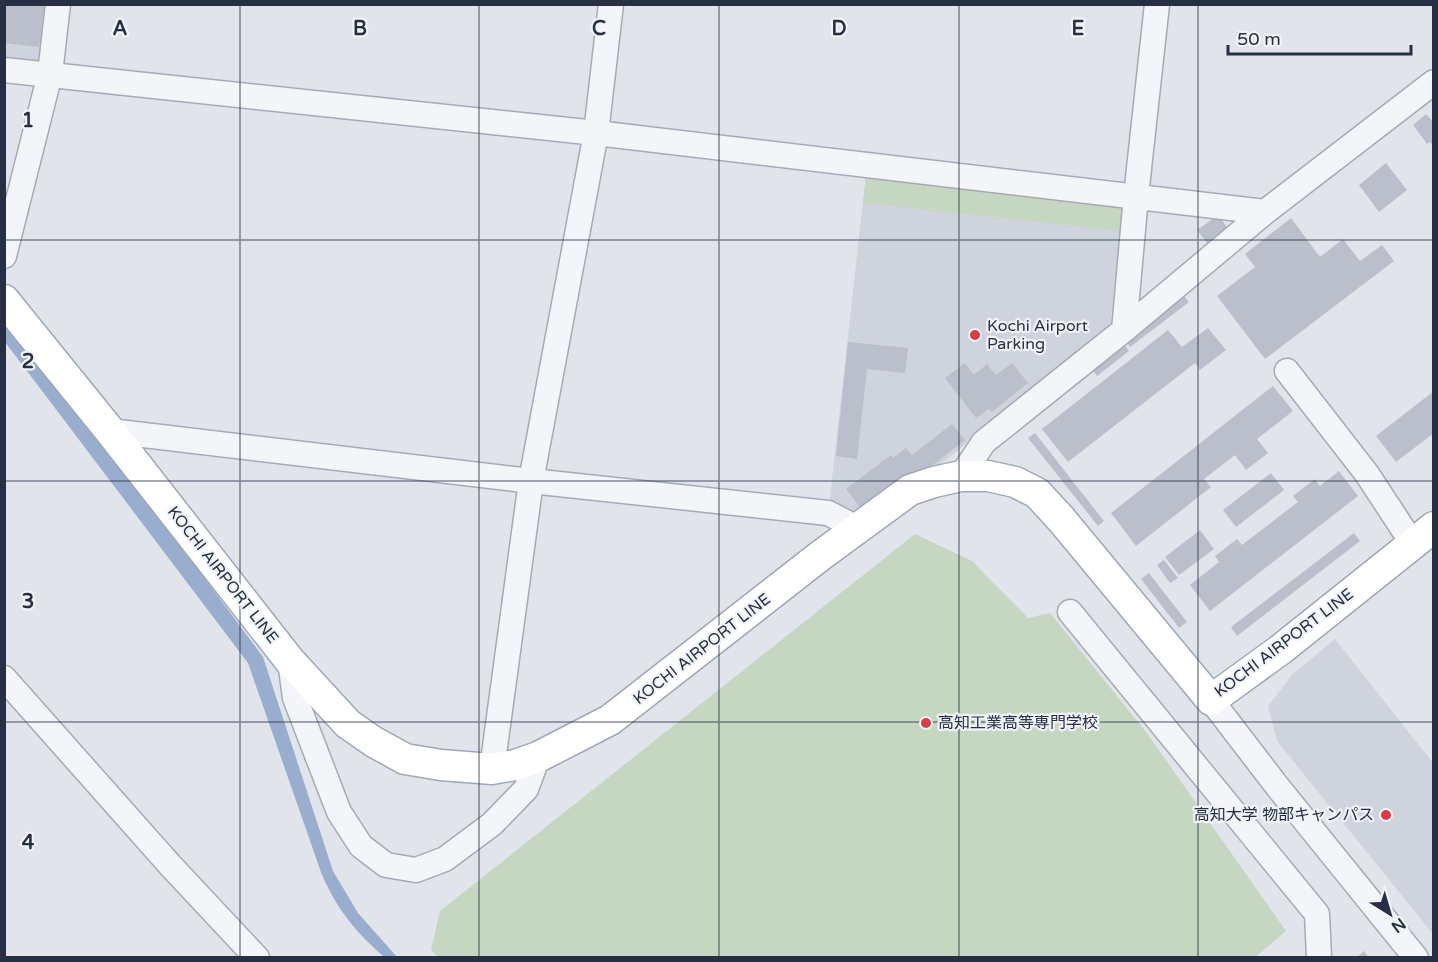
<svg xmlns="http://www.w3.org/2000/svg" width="1438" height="962" font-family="'Varela Round','Noto Sans JP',sans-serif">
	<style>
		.built { fill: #cfd3dd }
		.green { fill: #c5d6c1 }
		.water { fill: #99aece }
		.building { fill: #bbbfcb }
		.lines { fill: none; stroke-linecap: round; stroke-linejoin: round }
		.minor-casing { stroke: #a5aab6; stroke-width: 27 }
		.major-casing { stroke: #9fa7b8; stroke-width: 33 }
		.minor { stroke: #f4f5f9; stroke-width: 24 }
		.major { stroke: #fff; stroke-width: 30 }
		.grid { fill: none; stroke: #272f45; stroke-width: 1.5; stroke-opacity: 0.55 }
		.poi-dot { fill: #db3b44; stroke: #f1f3f8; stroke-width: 2 }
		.labels { text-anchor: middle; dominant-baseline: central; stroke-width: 4.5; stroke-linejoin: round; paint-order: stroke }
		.poi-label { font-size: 16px; fill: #272f45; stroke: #f1f3f8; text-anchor: start }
		.street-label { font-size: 16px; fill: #272f45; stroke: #f1f3f8 }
		.grid-label { font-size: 20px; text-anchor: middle; font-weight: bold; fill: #272f45; stroke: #f1f3f8; stroke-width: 4.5; stroke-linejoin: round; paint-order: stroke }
	</style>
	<rect width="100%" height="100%" fill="#e1e4eb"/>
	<path class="built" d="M4,5H51L44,68L5,65Z
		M866,175L1124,203L1110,328L875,517L829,506Z
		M1335,639L1433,763V934L1277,741L1268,706L1292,675Z"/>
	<path class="green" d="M866,175L1124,203L1121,231L863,203Z
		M915,534L972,561L1028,618L1050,613L1146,732L1286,931L1254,958H439L431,950L440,911Z"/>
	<path class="water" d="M4,308L263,657L333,871L358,913L397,957H384C356,932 338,911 322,875L248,663L5,342Z"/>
	<path class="building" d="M4,4H45L39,47L4,43Z
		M1426,114L1434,123V147L1430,142L1427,144L1413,125Z
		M1386,163L1407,190L1379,212L1359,185Z
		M1218,215L1230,231L1210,247L1197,230Z
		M1291,218L1320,257L1343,239L1360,261L1382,245L1394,261L1265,359L1217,296L1255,267L1245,254Z
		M1181,293L1189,302L1130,347L1123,337Z
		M1208,328L1226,350L1200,370L1195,363L1068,462L1042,429L1168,330L1182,347Z
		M1118,336L1129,351L1097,376L1085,361Z
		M848,342L908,348L905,373L867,369L857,459L836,456Z
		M965,363L974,375L987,364L996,375L1012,363L1028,383L992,412L989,409L976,418L945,378Z
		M1273,386L1293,411L1257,439L1268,453L1246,470L1235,455L1204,479L1211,487L1136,546L1111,513Z
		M1434,391V433L1396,462L1376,436Z
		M952,424L965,440L867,516L846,489L891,455L893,458L906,448L912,455Z
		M1035,433L1104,521L1098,526L1028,438Z
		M1339,471L1358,496L1210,611L1190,585L1219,562L1215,556L1237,539L1242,545L1298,502L1293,496L1315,479L1320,486Z
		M1271,473L1284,490L1236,527L1223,510Z
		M1200,530L1214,549L1179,575L1165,557Z
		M1354,533L1360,541L1237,636L1231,627Z
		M1164,560L1178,578L1170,583L1157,565Z
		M1149,573L1187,622L1179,628L1141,579Z
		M1364,951L1369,958H1356Z"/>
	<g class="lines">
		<defs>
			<path id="minor" d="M4,70L596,133L1265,212
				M4,256L50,74L58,4
				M1124,330L1136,196L1157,4
				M1287,371L1367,474L1405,532L1415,541
				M110,431L531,481L828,513L857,528
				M961,476L984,442L1124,330L1265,212L1434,82
				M1070,612L1317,914L1319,958
				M290,661L295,698L339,812L361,846L386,865L416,870L445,859L492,824L526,789L538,757
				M4,678L170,865L257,958
				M1211,700L1277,786L1416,958
				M492,769L531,481L596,133L611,4"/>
			<path id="major" d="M4,300L110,431L290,661L348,724L374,742L405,759L441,765L492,769L515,765L538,757L610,720L820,556L910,490L934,482L961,476H988L1015,482L1037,493L1061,519L1211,700L1280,650L1434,527"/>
		</defs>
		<use href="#minor" class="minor-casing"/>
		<use href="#major" class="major-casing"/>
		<use href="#minor" class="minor"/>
		<use href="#major" class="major"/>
	</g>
	<path class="grid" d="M240,4V958M479,4V958M719,4V958M959,4V958M1198,4V958M4,240H1434M4,481H1434M4,722H1434"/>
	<g class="poi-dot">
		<circle cx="975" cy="335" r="6"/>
		<circle cx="926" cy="723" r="6"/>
		<circle cx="1386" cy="815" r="6"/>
	</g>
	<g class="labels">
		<g class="poi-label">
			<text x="987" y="326">Kochi Airport<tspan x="987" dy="18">Parking</tspan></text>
			<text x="938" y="723">高知工業高等専門学校</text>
			<text x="1374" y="815" text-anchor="end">高知大学 物部キャンパス</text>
		</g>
		<g class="street-label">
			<text transform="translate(223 575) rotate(52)">KOCHI AIRPORT LINE</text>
			<text transform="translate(1284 643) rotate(-37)">KOCHI AIRPORT LINE</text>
			<text transform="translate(702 649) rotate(-38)">KOCHI AIRPORT LINE</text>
		</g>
	</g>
	<g class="grid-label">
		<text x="120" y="35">A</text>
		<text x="360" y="35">B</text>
		<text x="599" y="35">C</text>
		<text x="839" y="35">D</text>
		<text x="1078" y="35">E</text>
		<text x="28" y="127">1</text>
		<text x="28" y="368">2</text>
		<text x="28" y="608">3</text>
		<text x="28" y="849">4</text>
	</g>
	<rect width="1438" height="962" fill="none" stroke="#272f45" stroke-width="12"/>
	<g transform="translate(1390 914) rotate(143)" stroke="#f1f3f8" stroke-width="4.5" paint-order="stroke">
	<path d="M0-4.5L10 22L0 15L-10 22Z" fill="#272f45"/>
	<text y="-9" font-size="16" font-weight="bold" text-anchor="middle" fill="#272f45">N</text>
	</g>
	<path d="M1228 45v9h183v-9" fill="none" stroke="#272f45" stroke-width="3"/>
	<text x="1237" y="45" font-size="18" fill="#272f45" stroke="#f1f3f8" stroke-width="4.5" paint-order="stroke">50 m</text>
</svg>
